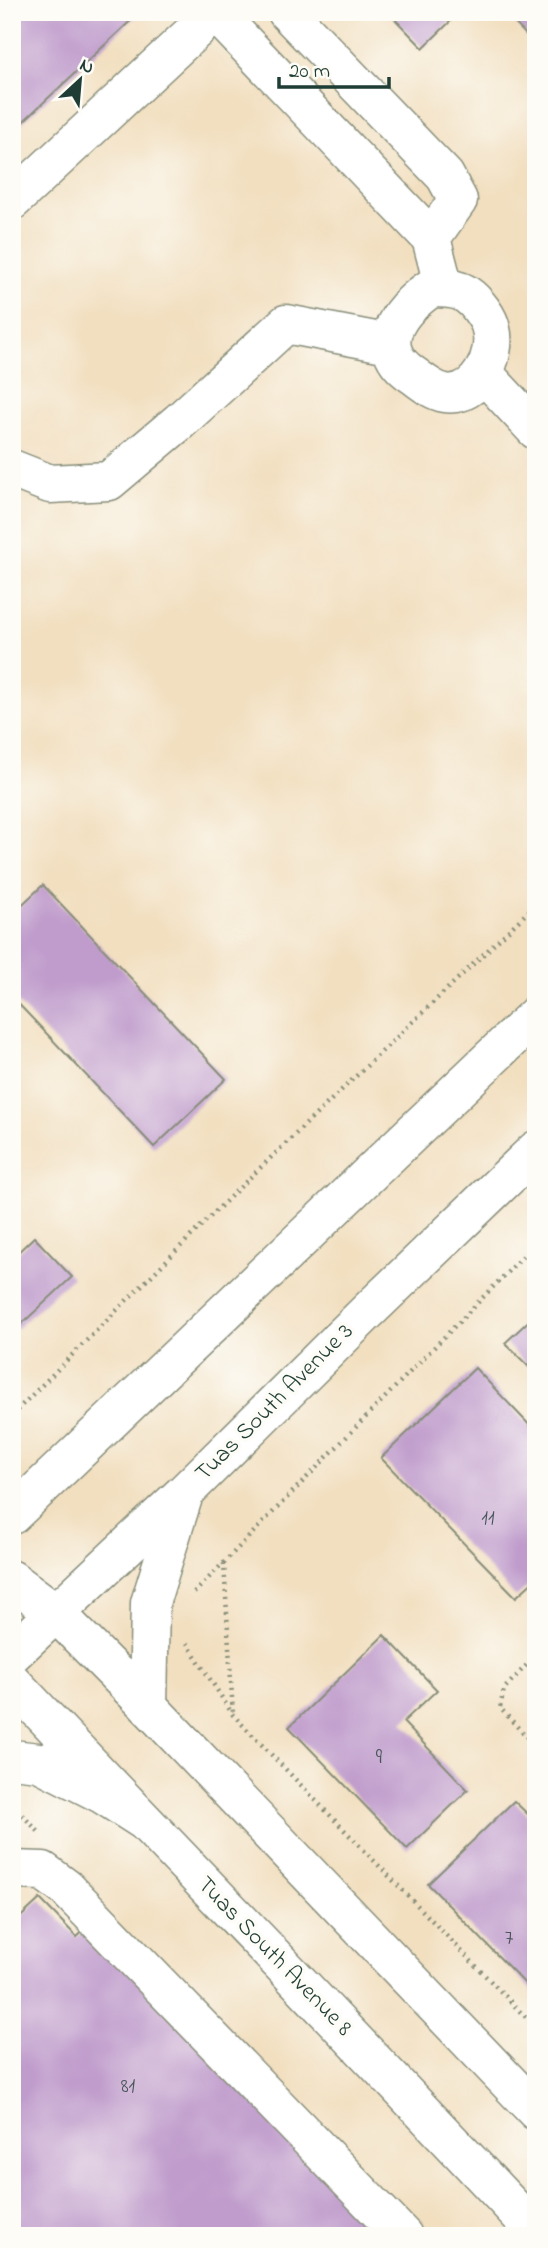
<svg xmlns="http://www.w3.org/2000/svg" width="548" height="2248" font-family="'Indie Flower',sans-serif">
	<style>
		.building { fill: #c09ccc }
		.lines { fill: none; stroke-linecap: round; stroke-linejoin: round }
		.minor-casing { stroke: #888e7a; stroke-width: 41 }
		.major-casing { stroke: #888e7a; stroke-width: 41 }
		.path { stroke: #888e7a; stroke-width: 4.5; stroke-dasharray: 2 5; stroke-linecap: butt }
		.minor { stroke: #fff; stroke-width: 38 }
		.major { stroke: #fff; stroke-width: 38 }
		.labels { text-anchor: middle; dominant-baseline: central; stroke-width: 7; stroke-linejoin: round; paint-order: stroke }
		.number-label { font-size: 21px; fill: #47555a }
		.street-label { font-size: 24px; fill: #1f3d34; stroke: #fdfcf7 }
	</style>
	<rect width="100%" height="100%" fill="#fdfcf7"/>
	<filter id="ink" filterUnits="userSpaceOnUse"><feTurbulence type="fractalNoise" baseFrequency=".0143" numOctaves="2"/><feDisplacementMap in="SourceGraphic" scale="14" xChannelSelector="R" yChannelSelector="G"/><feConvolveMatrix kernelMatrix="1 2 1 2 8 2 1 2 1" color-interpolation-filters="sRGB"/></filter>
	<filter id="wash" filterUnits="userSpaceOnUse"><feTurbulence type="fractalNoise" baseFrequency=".00686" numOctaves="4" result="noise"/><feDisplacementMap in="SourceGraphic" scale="28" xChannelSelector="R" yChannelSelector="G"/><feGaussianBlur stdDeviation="1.57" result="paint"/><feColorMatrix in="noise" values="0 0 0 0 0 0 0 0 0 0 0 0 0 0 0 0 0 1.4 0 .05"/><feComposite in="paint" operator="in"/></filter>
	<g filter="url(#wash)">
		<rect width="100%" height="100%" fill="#f2dfc0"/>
		<g id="blocks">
			<path class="building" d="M12,12H140L12,132Z
				M388,12H460L423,48Z
				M504,12H536V45Z
				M43,885L226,1079L154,1147L12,997V914Z
				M34,1237L72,1277L12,1333V1258Z
				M536,1314V1374L505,1343Z
				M475,1368L536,1432V1579L516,1597L381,1458Z
				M384,1635L437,1690L403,1722L468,1790L407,1849L289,1727Z
				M514,1801L536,1822V1995L428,1884Z
				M40,1899L77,1937L90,1925L387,2236H12V1925Z"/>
		</g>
	</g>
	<g filter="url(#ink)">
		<use href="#blocks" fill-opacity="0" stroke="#888e7a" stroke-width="2"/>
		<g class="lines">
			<defs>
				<path id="minor" d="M215,12L431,238L444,288
					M287,12L445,176L458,200L431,238
					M12,201L215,12
					M431,288C441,288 458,288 467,295C476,301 489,318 491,329C498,356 477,398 445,393C433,391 423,382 413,375C370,346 399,310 431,288Z
					M484,374L536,430
					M12,469L50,484L109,481L179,422L286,324L390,344
					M12,1580L55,1612L148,1706L536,2111
					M12,1682C186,1866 363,2047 536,2232
					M12,1870L43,1871L66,1888L403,2236"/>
				<path id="major" d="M12,1515L536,1015
					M12,1654L185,1492L367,1312L536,1150
					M148,1706L150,1603L184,1494
					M12,1759L39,1762L102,1794L141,1819"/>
			</defs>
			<use href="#minor" class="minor-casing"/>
			<use href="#major" class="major-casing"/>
			<path class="path" d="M12,1415L236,1191L536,904
				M224,1563L233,1714
				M194,1593L536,1243
				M187,1643L233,1715L536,2028
				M536,1655L504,1689L500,1708L536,1747
				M12,1805L40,1833"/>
			<use href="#minor" class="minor"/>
			<use href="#major" class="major"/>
		</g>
	</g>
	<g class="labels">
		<g class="number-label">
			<text x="488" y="1519">11</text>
			<text x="379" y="1758">9</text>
			<text x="509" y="1939">7</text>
			<text x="128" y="2087">81</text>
		</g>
		<g class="street-label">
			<text transform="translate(275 1403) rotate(-45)">Tuas South Avenue 3</text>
			<text transform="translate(274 1957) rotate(46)">Tuas South Avenue 8</text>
		</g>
	</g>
	<rect width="548" height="2248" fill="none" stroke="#fdfcf7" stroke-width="42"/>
	<g transform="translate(80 80) rotate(26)" stroke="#fdfcf7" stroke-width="5" paint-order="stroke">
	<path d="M0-5L12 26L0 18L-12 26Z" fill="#1f3d34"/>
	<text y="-10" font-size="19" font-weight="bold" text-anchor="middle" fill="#1f3d34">N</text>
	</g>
	<path d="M279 77v10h110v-10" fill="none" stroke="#1f3d34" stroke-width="3.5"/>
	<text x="289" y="77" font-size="21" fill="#1f3d34" stroke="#fdfcf7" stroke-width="5" paint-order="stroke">20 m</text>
</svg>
